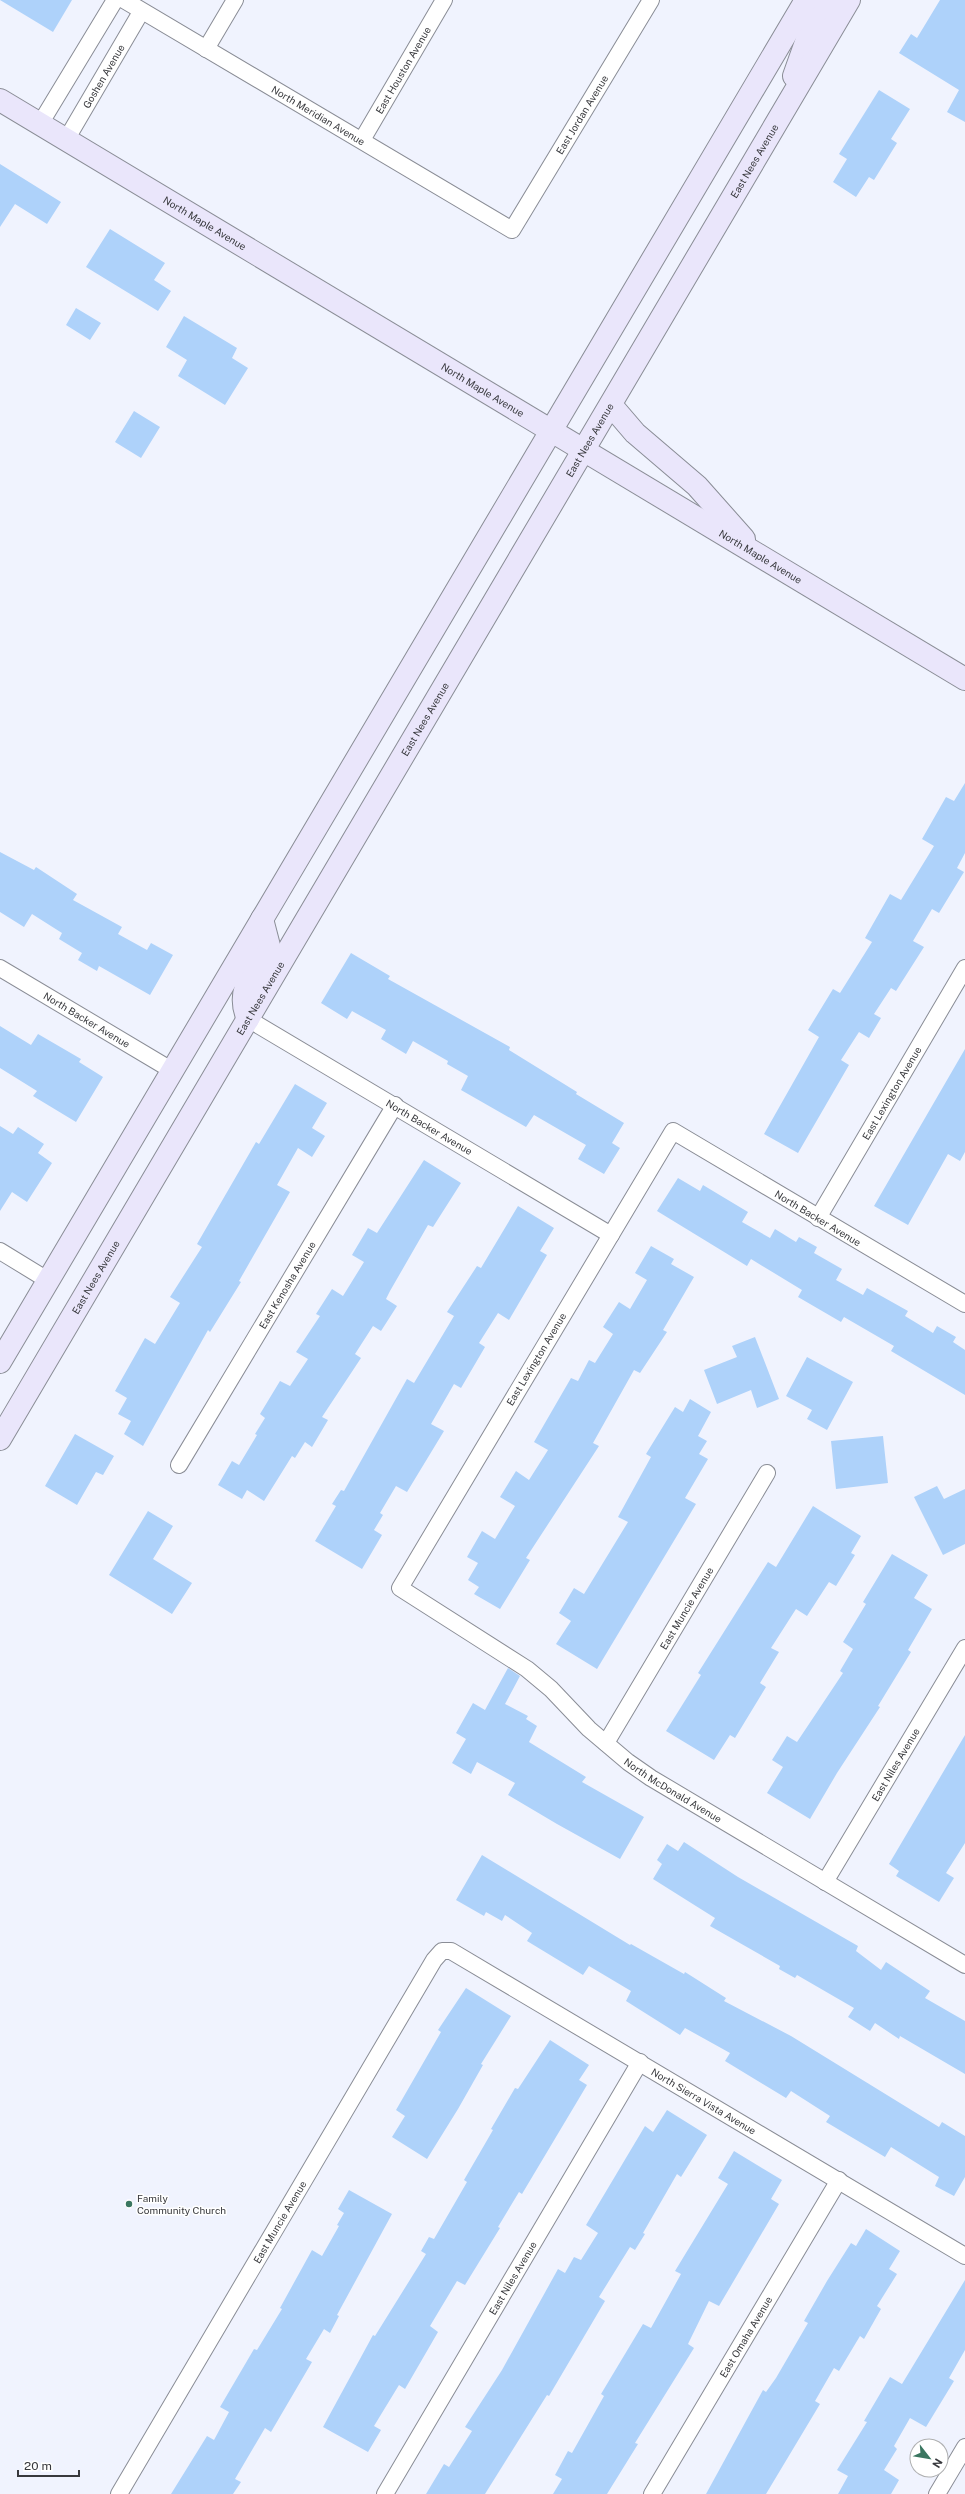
<svg xmlns="http://www.w3.org/2000/svg" width="965" height="2494" font-family="'Public Sans',sans-serif">
	<style>
		.building { fill: #aed2fa }
		.lines { fill: none; stroke-linecap: round; stroke-linejoin: round }
		.street-casing { stroke: #8a8d96; stroke-width: 18 }
		.secondary-casing { stroke: #8a8d96; stroke-width: 24 }
		.street { stroke: #fff; stroke-width: 16 }
		.secondary { stroke: #eae6fb; stroke-width: 22 }
		.poi-dot { fill: #3a7660; stroke: #fff; stroke-width: 1.5 }
		.labels { text-anchor: middle; dominant-baseline: central; stroke-width: 3; stroke-linejoin: round; paint-order: stroke }
		.street-label { font-size: 10px; fill: #38393d; stroke: #fff }
		.poi-label { font-size: 10px; fill: #38393d; stroke: #fff; text-anchor: start }
	</style>
	<rect width="100%" height="100%" fill="#f0f3fe"/>
	<path class="building" d="M0,0H72L53,32Z
		M940,0H965V122L947,112L959,90L899,53L911,34L917,38Z
		M879,90L910,109L891,139L897,143L874,180L869,177L856,197L833,182L847,159L839,154Z
		M0,164L61,202L47,224L15,204L0,227Z
		M110,229L165,263L154,280L171,291L158,311L86,267Z
		M76,308L101,323L90,340L66,325Z
		M184,316L237,348L232,358L248,368L225,405L178,376L187,360L166,347Z
		M134,411L160,427L141,458L115,442Z
		M965,783V853L957,868L964,872L939,913L932,909L913,941L924,947L896,991L891,988L874,1014L881,1018L869,1038L859,1032L841,1060L849,1065L798,1153L764,1134L819,1037L808,1030L833,989L840,993L872,942L865,938L890,894L901,900L934,846L922,839L946,797L954,801Z
		M0,852L34,870L36,867L77,894L73,900L122,927L118,934L147,950L151,943L173,955L150,995L99,966L97,971L78,960L82,953L59,939L62,933L32,914L24,927L0,912Z
		M351,953L390,976L388,979L510,1047L509,1050L577,1092L576,1094L624,1123L612,1143L620,1148L604,1174L578,1159L586,1145L534,1115L526,1127L461,1090L468,1076L447,1064L448,1061L413,1041L406,1054L381,1039L386,1030L352,1011L347,1019L321,1003Z
		M0,1026L31,1045L38,1034L81,1059L79,1062L103,1077L76,1122L33,1096L37,1091L0,1068Z
		M965,1049V1152L960,1161L948,1154L908,1225L874,1206Z
		M295,1084L327,1103L312,1128L325,1136L312,1157L298,1148L277,1185L290,1192L239,1281L241,1282L210,1332L208,1330L143,1446L124,1434L131,1421L118,1414L127,1398L115,1391L145,1338L155,1344L180,1303L170,1297L202,1247L197,1244L256,1142L259,1144Z
		M0,1126L13,1134L18,1127L44,1144L38,1153L52,1163L27,1202L12,1192L0,1211Z
		M424,1160L461,1183L433,1227L428,1225L390,1291L386,1299L397,1306L381,1331L373,1326L355,1354L361,1358L322,1417L328,1420L312,1447L305,1442L295,1458L292,1456L264,1501L247,1490L242,1499L218,1485L232,1461L239,1465L257,1435L255,1434L265,1418L260,1414L280,1381L290,1386L308,1359L296,1352L320,1316L316,1314L332,1289L343,1296L364,1262L352,1255L368,1228L377,1233Z
		M678,1178L700,1191L703,1185L748,1212L742,1222L770,1238L775,1229L796,1242L799,1237L817,1247L814,1253L842,1269L836,1280L863,1295L867,1288L908,1311L905,1316L933,1333L937,1326L956,1337L953,1342L965,1350V1395L891,1351L894,1346L844,1317L841,1322L798,1297L802,1290L751,1259L747,1266L657,1211Z
		M518,1206L554,1228L540,1251L547,1255L509,1320L498,1313L479,1343L485,1347L461,1388L454,1384L431,1424L444,1431L407,1492L396,1486L380,1513L383,1515L374,1530L382,1535L362,1569L315,1541L336,1506L332,1504L341,1490L344,1491L407,1379L414,1383L454,1316L447,1312L477,1266L481,1268Z
		M651,1246L674,1259L671,1264L694,1277L663,1330L667,1332L640,1373L634,1370L593,1443L599,1446L526,1558L530,1560L500,1609L474,1594L479,1587L468,1580L478,1563L467,1557L482,1531L495,1539L515,1506L500,1497L516,1471L529,1480L548,1450L534,1442L571,1378L578,1381L589,1360L595,1363L613,1334L603,1327L619,1302L630,1309L647,1280L635,1273Z
		M755,1337L779,1399L757,1408L751,1390L717,1404L704,1370L737,1357L732,1346Z
		M807,1357L853,1382L827,1430L807,1419L812,1410L786,1396Z
		M690,1399L711,1412L698,1436L707,1441L699,1454L708,1459L685,1498L696,1504L597,1669L556,1644L571,1621L559,1613L574,1588L584,1594L628,1522L618,1517L651,1457L646,1454L675,1407L683,1412Z
		M75,1434L114,1456L103,1475L96,1472L77,1505L45,1486Z
		M883,1436L888,1483L836,1489L831,1441Z
		M937,1486L944,1499L965,1489V1544L943,1555L914,1497Z
		M813,1506L861,1536L851,1553L855,1555L836,1586L829,1582L807,1616L796,1609L771,1648L779,1652L760,1683L766,1687L735,1738L730,1735L714,1760L666,1731L701,1675L698,1673L768,1562L776,1567Z
		M148,1511L173,1526L153,1559L192,1583L172,1614L109,1575Z
		M892,1554L928,1575L914,1598L932,1609L908,1650L911,1652L878,1706L880,1707L837,1773L810,1819L767,1793L783,1767L772,1760L787,1736L797,1742L843,1673L840,1671L853,1649L843,1642L866,1604L863,1602Z
		M508,1668L520,1676L505,1704L528,1716L526,1719L537,1726L529,1742L586,1777L582,1782L644,1817L620,1859L557,1824L508,1795L515,1783L477,1762L471,1774L452,1763L466,1739L456,1733L473,1703L485,1710Z
		M965,1735V1843L946,1873L954,1878L939,1902L896,1876L899,1871L889,1864Z
		M684,1842L738,1877L858,1946L856,1951L881,1970L886,1962L930,1991L925,1998L965,2021V2074L900,2036L899,2039L875,2023L870,2031L848,2017L854,2008L797,1975L795,1978L779,1969L780,1966L710,1926L715,1918L653,1879L662,1864L657,1860L667,1844L678,1851Z
		M482,1855L630,1945L631,1944L684,1974L685,1972L726,1998L724,2001L791,2036L939,2127L942,2122L965,2136V2177L954,2196L935,2186L939,2177L891,2147L885,2157L826,2122L830,2116L791,2091L786,2098L725,2061L730,2053L685,2028L680,2035L626,2001L631,1991L589,1966L583,1975L527,1941L532,1933L505,1915L502,1921L486,1912L484,1916L456,1900Z
		M466,1988L511,2016L481,2064L483,2065L458,2109L427,2159L392,2137L405,2116L396,2110L441,2032L438,2030Z
		M550,2040L589,2065L579,2080L587,2085L522,2194L519,2192L498,2227L500,2228L465,2285L457,2281L430,2326L438,2332L405,2389L399,2385L374,2426L381,2430L368,2452L323,2427L373,2335L375,2336L426,2254L421,2251L429,2237L434,2239L467,2182L464,2180L493,2130L491,2129L515,2088L518,2089Z
		M667,2110L707,2135L681,2177L677,2174L643,2233L645,2234L635,2250L630,2247L599,2297L605,2301L549,2396L547,2395L485,2494H426L444,2464L449,2467L472,2431L465,2427L502,2370L558,2269L565,2273L574,2257L581,2260L598,2233L586,2225L645,2126L653,2132Z
		M734,2151L782,2180L771,2199L779,2204L719,2306L709,2301L688,2344L694,2348L635,2443L638,2444L607,2494H553L562,2479L555,2475L568,2451L572,2453L604,2396L601,2394L643,2324L651,2328L681,2274L675,2271L728,2184L718,2178Z
		M349,2190L392,2214L337,2315L339,2316L330,2333L324,2329L306,2359L312,2362L271,2432L265,2428L235,2479L241,2482L233,2494H171L207,2436L214,2440L229,2412L220,2407L254,2349L257,2350L282,2309L280,2308L312,2250L322,2256L339,2226L337,2225L344,2213L338,2209Z
		M866,2229L900,2251L889,2269L897,2274L877,2306L881,2309L864,2339L860,2336L839,2371L834,2368L815,2401L820,2404L766,2494H706L763,2390L766,2392L776,2378L808,2323L804,2321L827,2281L851,2243L856,2246Z
		M965,2280V2350L949,2378L954,2381L926,2427L910,2418L894,2446L897,2449L884,2470L899,2480L891,2494H838L848,2476L837,2470L867,2422L864,2421L890,2377L902,2384Z"/>
	<g class="lines">
		<defs>
			<g id="street">
				<path id="s1" d="M124,0L512,230L651,0"/>
				<path d="M206,49L235,0"/>
				<path d="M40,124L115,0"/>
				<path id="s2" d="M66,140L141,12"/>
				<path id="s3" d="M362,140L444,0"/>
				<path id="s4" d="M0,968L173,1071"/>
				<path id="s5" d="M248,1019L611,1235"/>
				<path id="s6" d="M818,1218L965,968"/>
				<path d="M0,1251L49,1281"/>
				<path id="s7" d="M965,1304L673,1131L400,1588L527,1669L551,1689L589,1729L628,1762L651,1778L965,1965"/>
				<path id="s8" d="M179,1465L395,1105"/>
				<path id="s9" d="M606,1743L767,1473"/>
				<path id="s10" d="M825,1882L965,1648"/>
				<path id="s11" d="M119,2494L434,1960L442,1951H451L965,2256"/>
				<path id="s12" d="M385,2494L640,2062"/>
				<path id="s13" d="M652,2494L839,2180"/>
				<path d="M937,2494L965,2447"/>
			</g>
			<g id="secondary">
				<path d="M794,76L810,31L828,0"/>
				<path id="s14" d="M0,100L965,679"/>
				<path d="M611,405L635,433L697,486L744,539"/>
				<path d="M248,1019C235,990 254,971 269,946L262,919"/>
				<path d="M0,1362L806,0"/>
				<path id="s15" d="M0,1439L849,0"/>
			</g>
		</defs>
		<use href="#street" class="street-casing"/>
		<use href="#secondary" class="secondary-casing"/>
		<use href="#street" class="street"/>
		<use href="#secondary" class="secondary"/>
	</g>
	<circle class="poi-dot" cx="129" cy="2204" r="4"/>
	<g class="labels">
		<g class="street-label">
			<text stroke="none"><textPath href="#s3" startOffset="81">East Houston Avenue</textPath></text>
			<text stroke="none"><textPath href="#s2" startOffset="74">Goshen Avenue</textPath></text>
			<text stroke="none"><textPath href="#s1" startOffset="226">North Meridian Avenue</textPath></text>
			<text stroke="none"><textPath href="#s1" startOffset="586">East Jordan Avenue</textPath></text>
			<text stroke="none"><textPath href="#s15" startOffset="1484">East Nees Avenue</textPath></text>
			<text stroke="none"><textPath href="#s14" startOffset="239">North Maple Avenue</textPath></text>
			<text stroke="none"><textPath href="#s14" startOffset="563">North Maple Avenue</textPath></text>
			<text stroke="none"><textPath href="#s15" startOffset="1160">East Nees Avenue</textPath></text>
			<text stroke="none"><textPath href="#s14" startOffset="887">North Maple Avenue</textPath></text>
			<text stroke="none"><textPath href="#s15" startOffset="836">East Nees Avenue</textPath></text>
			<text stroke="none"><textPath href="#s15" startOffset="512">East Nees Avenue</textPath></text>
			<text stroke="none"><textPath href="#s4" startOffset="101">North Backer Avenue</textPath></text>
			<text stroke="none"><textPath href="#s6" startOffset="145">East Lexington Avenue</textPath></text>
			<text stroke="none"><textPath href="#s5" startOffset="211">North Backer Avenue</textPath></text>
			<text transform="translate(818 1218) rotate(31)">North Backer Avenue</text>
			<text stroke="none"><textPath href="#s15" startOffset="188">East Nees Avenue</textPath></text>
			<text stroke="none"><textPath href="#s8" startOffset="210">East Kenosha Avenue</textPath></text>
			<text transform="translate(536 1359) rotate(-59)">East Lexington Avenue</text>
			<text stroke="none"><textPath href="#s9" startOffset="157">East Muncie Avenue</textPath></text>
			<text stroke="none"><textPath href="#s10" startOffset="137">East Niles Avenue</textPath></text>
			<text stroke="none"><textPath href="#s7" startOffset="1213">North McDonald Avenue</textPath></text>
			<text stroke="none"><textPath href="#s11" startOffset="935">North Sierra Vista Avenue</textPath></text>
			<text stroke="none"><textPath href="#s11" startOffset="316">East Muncie Avenue</textPath></text>
			<text stroke="none"><textPath href="#s12" startOffset="251">East Niles Avenue</textPath></text>
			<text stroke="none"><textPath href="#s13" startOffset="183">East Omaha Avenue</textPath></text>
		</g>
		<g class="poi-label">
			<text x="137" y="2198">Family<tspan x="137" dy="12">Community Church</tspan></text>
		</g>
	</g>
	<g transform="translate(929 2458) rotate(121)"><circle r="19" fill="#ffffff" stroke="#afb0b1"/>
	<path d="M0-3L7 15L0 10L-7 15Z" fill="#3a7660"/>
	<text y="-6" font-size="11" font-weight="bold" text-anchor="middle" fill="#38393d">N</text>
	</g>
	<path d="M18 2470v6h61v-6" fill="none" stroke="#38393d" stroke-width="2"/>
	<text x="24" y="2470" font-size="12" fill="#38393d" stroke="#ffffff" stroke-width="3" paint-order="stroke">20 m</text>
</svg>
